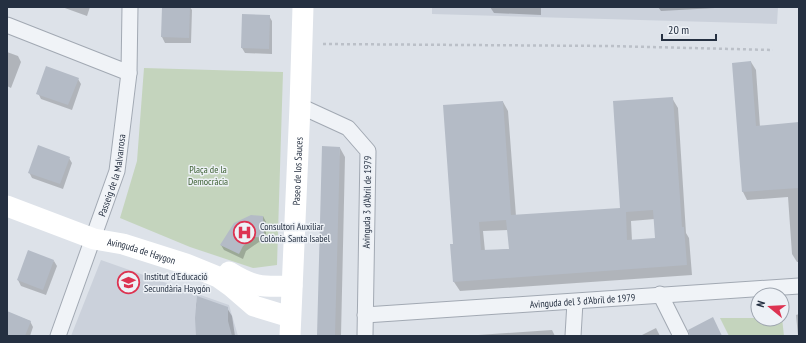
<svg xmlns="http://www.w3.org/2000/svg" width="806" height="343" font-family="'PT Sans Narrow',sans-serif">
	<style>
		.built { fill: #cbd1db }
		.green { fill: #c4d4bd }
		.shadow { fill: #0003; fill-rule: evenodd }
		.building { fill: #b4bbc6; fill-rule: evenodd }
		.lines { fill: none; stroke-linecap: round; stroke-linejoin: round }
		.street-casing { stroke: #a2a9b3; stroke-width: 17 }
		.path { stroke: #bbc0c8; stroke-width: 2.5; stroke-dasharray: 3 3; stroke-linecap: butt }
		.street { stroke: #f0f3f7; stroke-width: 15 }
		.secondary { stroke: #fff; stroke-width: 21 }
		.labels { text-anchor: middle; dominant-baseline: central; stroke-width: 3; stroke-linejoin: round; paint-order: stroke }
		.park-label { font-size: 10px; fill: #3a5e30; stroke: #edf1f6 }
		.street-label { font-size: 10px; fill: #253041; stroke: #edf1f6 }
		.poi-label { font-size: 10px; fill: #253041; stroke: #edf1f6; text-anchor: start }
	</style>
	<rect width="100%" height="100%" fill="#dde2e9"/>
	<path class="built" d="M432,7H778L777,24L432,14Z
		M101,260L229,305L238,336H71Z"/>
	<path class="green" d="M144,68L283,72L277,265L253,268L190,247L120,218L137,161Z
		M720,318H782L784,336H729Z"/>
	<path class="shadow" d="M62,7H90L87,16Z
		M163,7H190L192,10L191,43H165L162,37Z
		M490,7H541V15L494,13Z
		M658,7H715V8L661,11Z
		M269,16L272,21V54L245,53L242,48Z
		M7,52L18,56L21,62L11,88L7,86Z
		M751,62L756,70L760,127L799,123V262H797L792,254L788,197L747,200L743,192Z
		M78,79L81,84L72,110L41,99L38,93Z
		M672,98L678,108L686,233L689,238L692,275L460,291L454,282V245L503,102L508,111L516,216L621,209ZM655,219L656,239L632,241L631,221ZM508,230L510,249L485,251L483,231Z
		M340,148L345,157L341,336H318Z
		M69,158L72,163L63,189L32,178L29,172Z
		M263,216L266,222V243L259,242L246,251L243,259L224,250L221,245Z
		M54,261L57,266L46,295L21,286L18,280Z
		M198,298L227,308L232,316L235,336H198L196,306Z
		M7,312L30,321L33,327L30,336H7Z
		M799,314V336H798L796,315Z
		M656,328L660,336H640Z
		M552,330L555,336H464Z"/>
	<path class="building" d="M162,7H190L189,38L161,37Z
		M242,14L270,15L269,49L241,48Z
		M751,61L756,126L799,122V188L742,192L732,63Z
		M46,66L79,78L68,105L36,94Z
		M673,97L682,227H684L687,265L453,282L450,244H453L443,105L503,101L511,215L620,208L613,101ZM653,210L655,238L627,240L626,212ZM506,220L509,249L481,250L479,222Z
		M38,145L70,157L60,184L28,173Z
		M322,146L340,147L335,336H317Z
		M251,215L263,216L264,238L255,237L243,246L239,254L220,245L234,223Z
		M28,250L54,260L43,290L17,280Z
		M197,296L228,307V321L232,336H196L195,318Z
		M7,311L31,321L25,336H7Z
		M713,317L722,336H690L688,330Z"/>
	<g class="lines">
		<defs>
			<g id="street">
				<path d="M7,25L129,73"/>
				<path d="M300,106L348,128L368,151L365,336"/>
				<path d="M660,294L681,336"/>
				<path id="s1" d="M365,315L799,286"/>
				<path id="s2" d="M58,336L117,171L129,73L130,7"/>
				<path d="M573,336L575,302"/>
			</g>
		</defs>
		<use href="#street" class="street-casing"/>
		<path class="path" d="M323,44L609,46L773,50"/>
		<use href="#street" class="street"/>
		<g class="secondary">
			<path id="s3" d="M7,206L94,239L123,244L186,264L218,277L232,287L254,306L290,317"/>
			<path d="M229,272C255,288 262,287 292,286"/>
			<path id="s4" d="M290,336L300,106L303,7"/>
		</g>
	</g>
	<defs>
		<symbol id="hospital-ring" viewBox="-11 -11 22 22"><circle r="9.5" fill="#edf1f6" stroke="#dd3351" stroke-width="1.5"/><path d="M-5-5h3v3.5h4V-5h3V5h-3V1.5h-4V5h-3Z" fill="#dd3351"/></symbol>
		<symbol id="school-ring" viewBox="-11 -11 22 22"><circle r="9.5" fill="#edf1f6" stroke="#dd3351" stroke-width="1.5"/><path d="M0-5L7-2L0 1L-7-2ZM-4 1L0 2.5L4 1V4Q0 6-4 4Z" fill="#dd3351"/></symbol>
	</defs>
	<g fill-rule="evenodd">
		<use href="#hospital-ring" x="232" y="220" width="25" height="25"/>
		<use href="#school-ring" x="116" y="270" width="25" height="25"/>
	</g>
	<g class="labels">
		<g class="park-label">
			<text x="208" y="169">Plaça de la<tspan x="208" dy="12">Democràcia</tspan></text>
		</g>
		<g class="street-label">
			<text stroke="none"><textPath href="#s4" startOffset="165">Paseo de los Sauces</textPath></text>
			<text stroke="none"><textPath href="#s2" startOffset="170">Passeig de la Malvarrosa</textPath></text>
			<text transform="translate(367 202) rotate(-89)">Avinguda 3 d'Abril de 1979</text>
			<text stroke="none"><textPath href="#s3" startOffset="142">Avinguda de Haygon</textPath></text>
			<text stroke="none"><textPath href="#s1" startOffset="218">Avinguda del 3 d'Abril de 1979</textPath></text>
		</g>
		<g class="poi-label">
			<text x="260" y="226">Consultori Auxiliar<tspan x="260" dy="12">Colònia Santa Isabel</tspan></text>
			<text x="144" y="276">Institut d'Educació<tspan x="144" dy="12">Secundària Haygón</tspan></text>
		</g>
	</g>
	<rect width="806" height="343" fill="none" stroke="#253041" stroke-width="16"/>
	<g transform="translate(770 307) rotate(288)"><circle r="19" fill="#edf1f6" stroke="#9da4ae"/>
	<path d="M0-3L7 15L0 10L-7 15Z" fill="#dd3351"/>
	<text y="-6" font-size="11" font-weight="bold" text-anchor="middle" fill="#253041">N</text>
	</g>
	<path d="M662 34v6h54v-6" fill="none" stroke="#253041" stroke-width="2"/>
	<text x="668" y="34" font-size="12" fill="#253041" stroke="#edf1f6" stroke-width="3" paint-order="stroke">20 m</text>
</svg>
